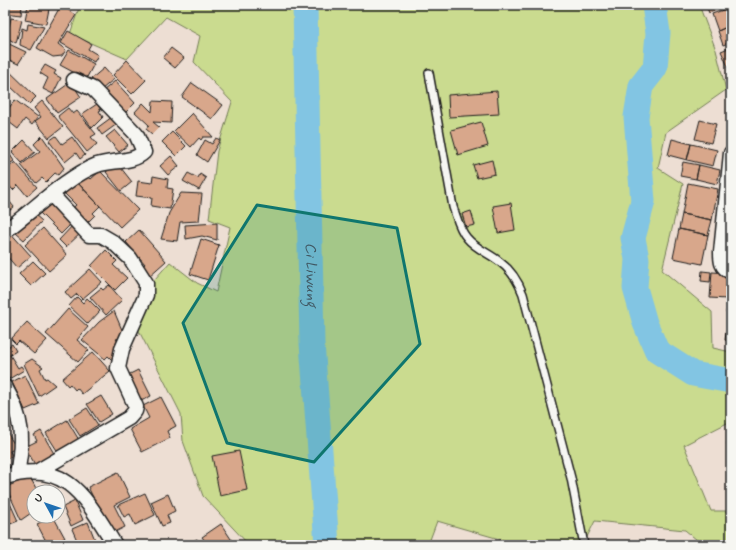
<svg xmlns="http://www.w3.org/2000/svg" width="736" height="550" font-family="Mynerve,sans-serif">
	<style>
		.green { fill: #cadb8f; stroke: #737c56 }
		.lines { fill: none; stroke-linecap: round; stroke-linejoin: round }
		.river { stroke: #82c5e3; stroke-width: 25 }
		.building { fill: #d8a78b; stroke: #1c1c1c }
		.service-casing { stroke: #1c1c1c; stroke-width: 10 }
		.minor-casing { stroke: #1c1c1c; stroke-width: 17 }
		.service { stroke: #f6f6f2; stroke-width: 7 }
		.minor { stroke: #f6f6f2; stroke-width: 14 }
		.marked { fill: #0f766e; fill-opacity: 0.2; stroke: #0f766e; stroke-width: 3; stroke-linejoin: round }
		.labels { text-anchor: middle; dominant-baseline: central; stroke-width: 4; stroke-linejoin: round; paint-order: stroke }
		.water-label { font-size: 15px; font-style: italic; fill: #405762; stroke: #f6f6f2 }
	</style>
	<rect width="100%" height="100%" fill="#edded3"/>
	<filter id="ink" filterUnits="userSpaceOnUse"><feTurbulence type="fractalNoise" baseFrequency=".025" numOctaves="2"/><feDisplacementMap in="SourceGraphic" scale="8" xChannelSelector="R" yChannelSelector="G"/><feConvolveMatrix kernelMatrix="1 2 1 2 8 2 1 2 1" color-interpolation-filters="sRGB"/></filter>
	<g filter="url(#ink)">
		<path class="green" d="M80,5H699L716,50L726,90L666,132L658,168L683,184L662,270L712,312L713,348L731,352V421L684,445L711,511H731V545H703L685,530L595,521L583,545H520L437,521L428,545H249L203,496L183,441L181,414L138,329L151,302L147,288L170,262L197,283L216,292L230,227L209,219L217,151L232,102L194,62L200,36L166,17L127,59L70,34Z"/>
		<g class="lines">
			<g class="river">
				<path id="s1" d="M305,5L312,343L327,545"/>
				<path d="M654,5L658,33L655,68L641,86L636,117L643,201L633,238L637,259L635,288L645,323L657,351L693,374L731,381"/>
			</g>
		</g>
		<path class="building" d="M5,5H22L21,15L5,13Z
			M28,5L49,9L46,24L25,20Z
			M61,5L76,15L58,44L66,50L62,56L53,57L37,48Z
			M706,5H729L709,13Z
			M731,7V25L718,31L712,14Z
			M11,18L22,20L16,43L5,37V26H9Z
			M28,24L44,27L31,50L20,45L22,28L27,30Z
			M731,25V42L723,45L718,31Z
			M68,31L91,44L88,49L98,55L94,62L61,43Z
			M5,42L26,52L18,64L5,58Z
			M731,47V68L729,69L721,51Z
			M171,48L184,58L175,68L163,58Z
			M69,50L94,64L86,79L60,65Z
			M127,60L146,80L132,94L113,75Z
			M45,65L56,71L54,74L61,78L53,94L43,89L48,78L40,73Z
			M5,67L36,97L29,104L10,86L5,90Z
			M104,68L114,79L101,90L91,79Z
			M115,81L135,103L122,116L103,91Z
			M71,82L81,97L57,113L47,99Z
			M192,83L223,105L212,119L182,97Z
			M497,91L499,114L449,117L448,95Z
			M15,100L38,117L32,125L25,119L18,129L5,119V113Z
			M42,101L63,127L49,138L35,121L41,117L34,108Z
			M153,101L172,102L171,123L153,122L159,127L152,134L146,129L149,125L135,112L143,103L152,112Z
			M97,104L101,110L99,111L103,117L92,128L82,114Z
			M68,108L73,114L77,111L96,134L91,137L97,144L87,152L58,116Z
			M192,113L213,137H203L201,140L199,138L191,147L174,131Z
			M112,117L117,124L102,135L97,128Z
			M700,120L716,124L711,143L695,139Z
			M481,122L488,146L458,155L451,130Z
			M115,130L128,145L119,152L106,137Z
			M172,132L186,146L176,156L162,142Z
			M42,136L64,168L58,175L55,173L46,182L42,178L36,183L21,165L40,151L34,144Z
			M56,136L62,144L72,137L85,155L80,159L76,153L65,162L49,141Z
			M216,138L220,140L207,162L197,155L205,140L212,144Z
			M672,139L691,144L687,160L668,155Z
			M24,140L35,152L22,163L12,152Z
			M691,144L717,150L713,166L687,160Z
			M5,147L14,161L5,167Z
			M171,156L179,166L168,175L160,166Z
			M492,160L495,174L477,178L473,165Z
			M15,162L37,187L27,196L18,185L13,190L5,181V178L9,175L5,171Z
			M683,162L699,165L696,179L680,176Z
			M117,163L132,182L121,191L106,172Z
			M699,165L720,170L717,184L696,179Z
			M100,171L138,210L120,227L76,181L85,173L91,179Z
			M188,173L198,178L200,174L206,178L199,190L183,181Z
			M153,176L168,179L167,188L173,189L170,209L151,206L152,198L136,196L138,181L152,183Z
			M74,179L100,206L93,213L95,215L83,227L69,211L76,205L62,191Z
			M688,183L718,189L712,220L682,214Z
			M181,193L202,194L199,221L180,222L177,241L161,239L169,213Z
			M5,196L14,207L5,214Z
			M49,200L72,223L61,234L38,211Z
			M511,203L515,230L498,233L493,206Z
			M471,211L475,225L466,227L462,214Z
			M34,214L42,221L24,240L16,233Z
			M682,214L712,220L708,235L679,229Z
			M217,223V240L202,236L186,239L185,225Z
			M74,224L82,232L66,247L59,240Z
			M43,228L67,255L49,271L25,245Z
			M679,229L708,235L702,264L673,258Z
			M8,230L31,256L17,268L5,254V233Z
			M139,230L166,261L148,277L140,268L145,264L126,242Z
			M201,239L219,245L208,280L190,274Z
			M106,250L117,261L113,265L127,278L115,290L91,266Z
			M33,261L45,273L31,286L19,274Z
			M90,269L102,282L82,299L77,294L71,299L65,292Z
			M702,271L711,272L710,282L701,281Z
			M712,272L731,273L727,299L710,298Z
			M109,285L122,300L106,315L90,297L101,288L103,290Z
			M729,294H731V313H726Z
			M77,297L83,303L87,298L100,311L88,324L69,306Z
			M68,309L88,327L77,340L89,350L78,362L46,334Z
			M114,311L125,337L116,339L119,343L114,349L120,356L115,363L108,356L105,359L82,340L99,322Z
			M729,314L731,315V341L725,340Z
			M27,322L47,340L34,354L19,341L16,344L11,339Z
			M12,344L16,351L10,355L18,368L21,366L24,370L9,379L5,372V349Z
			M93,352L110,371L82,394L77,388L75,390L70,384L68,386L62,379Z
			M32,359L43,367L40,369L45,379L47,378L55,385L39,396L24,364Z
			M138,370L151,396L137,403L124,377Z
			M25,375L39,404L25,410L12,382Z
			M101,396L112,414L99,422L87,404Z
			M161,397L176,426L167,431L170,438L142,452L130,429L149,418L143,406Z
			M87,408L98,425L80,436L69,419Z
			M67,420L79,440L58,452L46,433Z
			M6,430L16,448L10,451L12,456L5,460Z
			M41,431L56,457L37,468L25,447L37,441L34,435Z
			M731,442V456L727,443Z
			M239,451L247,490L220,496L212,456Z
			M118,472L130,497L114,505L125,527L111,534L88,487Z
			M30,477L38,492H34V511L21,520L6,487Z
			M5,492L18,521L5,526Z
			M145,493L155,515L135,525L130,514L124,517L118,505Z
			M168,494L175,511L167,515L170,523L162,526L151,502Z
			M75,501L83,520L71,526L63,507Z
			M53,516L65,538L48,545L37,524Z
			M88,522L97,545H79L72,529Z
			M221,524L235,545H223L220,541L214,545H208L202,537Z
			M197,539L200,545H186Z
			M657,540L679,544V545H657Z"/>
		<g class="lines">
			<defs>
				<path id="service" d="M429,73L453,207C457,218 459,229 467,238C476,249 489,253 500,262C511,270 518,281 523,294L571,478L584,545"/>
				<path id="minor" d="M731,153L721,252C721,261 721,268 731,272
					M5,231C33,211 66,177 97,165C112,160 133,163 144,152L136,134L93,89L74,80
					M5,387C23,418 24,439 17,473
					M38,471L129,418L135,411L136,407L118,368L122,349L146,295V283L130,258L113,242L101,235H89L51,194
					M5,477C67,458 86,499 115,545"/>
			</defs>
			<use href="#service" class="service-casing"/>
			<use href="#minor" class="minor-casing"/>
			<use href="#service" class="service"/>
			<use href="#minor" class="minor"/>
		</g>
	</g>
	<path class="marked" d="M257,205L397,228L420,344L314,462L227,443L183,323Z"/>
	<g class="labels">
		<g class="water-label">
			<text stroke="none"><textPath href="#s1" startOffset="270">Ci Liwung</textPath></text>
		</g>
	</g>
	<rect width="736" height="550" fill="none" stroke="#f6f6f2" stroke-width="20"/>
	<rect x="10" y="10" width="716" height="530" fill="none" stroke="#1c1c1c" stroke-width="1.5" filter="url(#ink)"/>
	<g transform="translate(46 504) rotate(310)"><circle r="19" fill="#f6f6f2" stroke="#9f9f9c"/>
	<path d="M0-3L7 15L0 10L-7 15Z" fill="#1f6fb2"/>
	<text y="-6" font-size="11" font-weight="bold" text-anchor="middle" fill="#1c1c1c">U</text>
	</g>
</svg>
